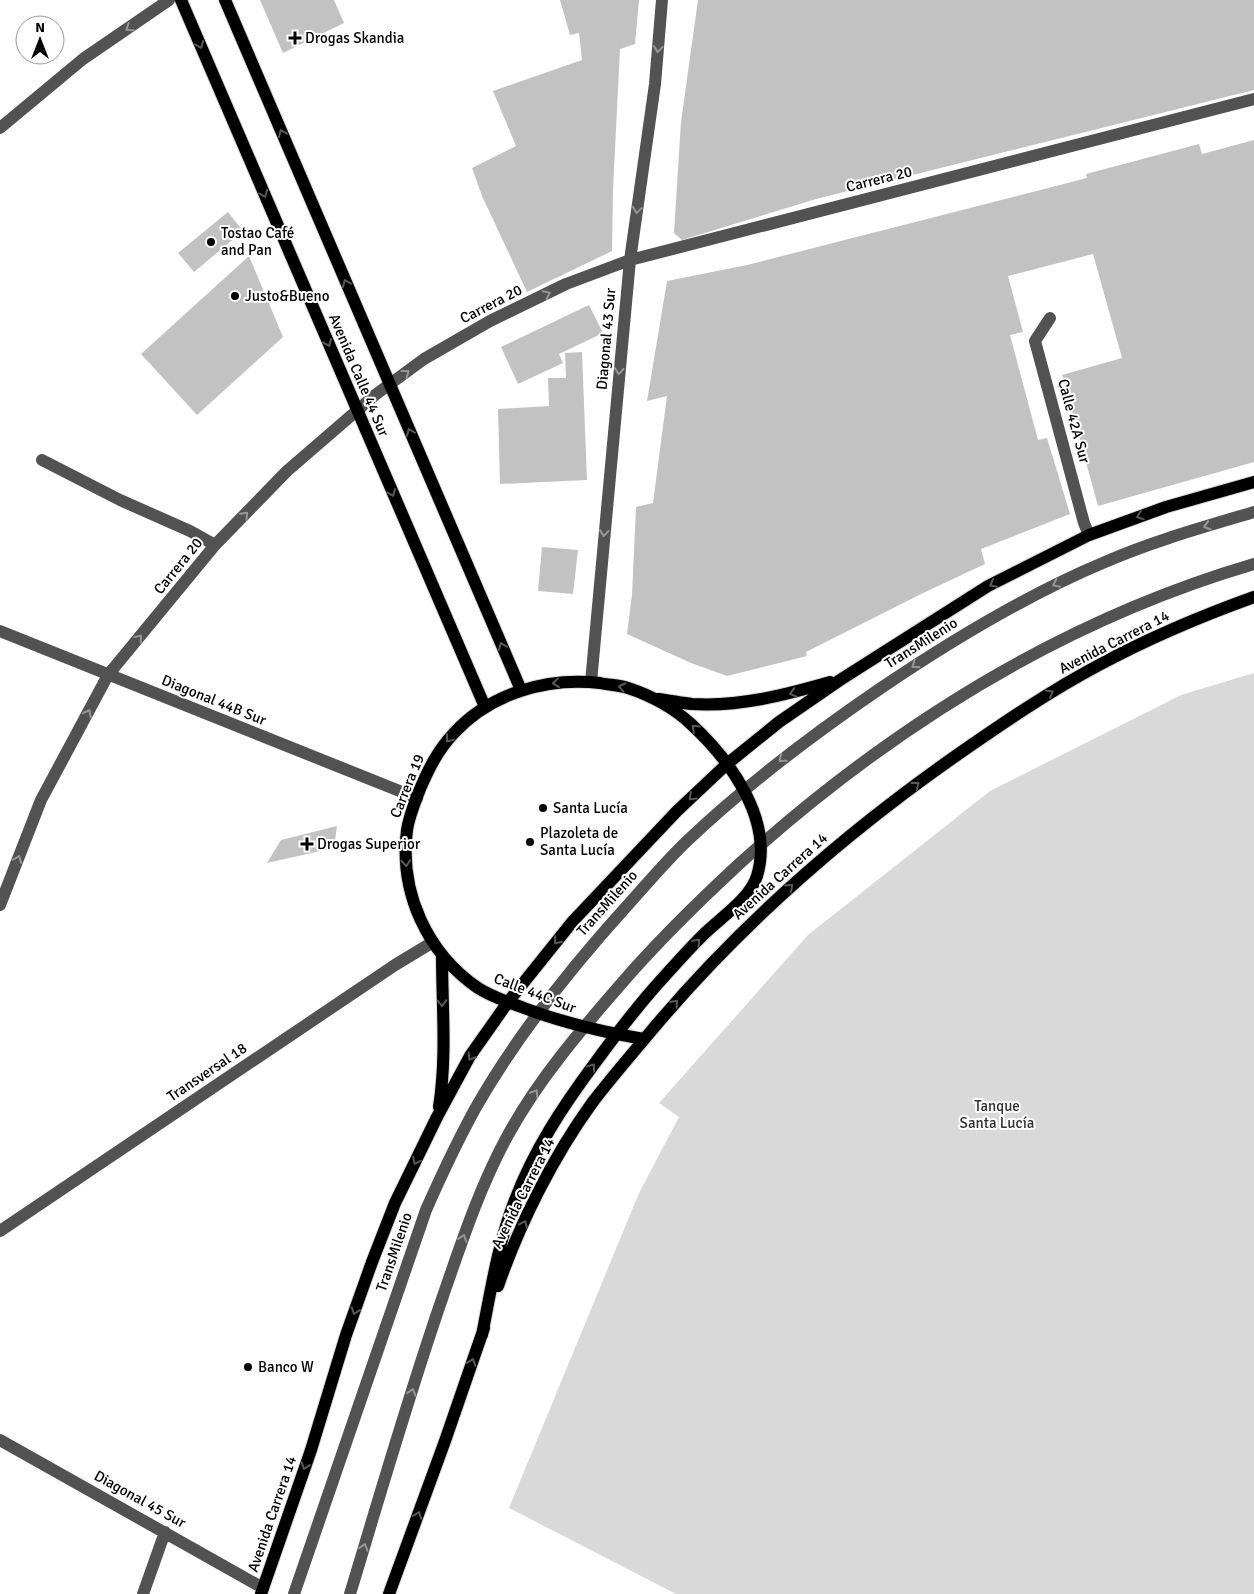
<svg xmlns="http://www.w3.org/2000/svg" width="1254" height="1594" font-family="Signika,sans-serif">
	<style>
		.green { fill: #d9d9d9 }
		.building { fill: #c2c2c2 }
		.lines { fill: none; stroke-linecap: round; stroke-linejoin: round }
		.major-casing { stroke: #dbdbdb; stroke-width: 14 }
		.minor { stroke: #525252; stroke-width: 12 }
		.major { stroke: #000; stroke-width: 12 }
		.oneway { stroke: #979797 }
		.oneway2 { stroke: #595959 }
		.poi-dot { fill: #000; stroke: #fff; stroke-width: 2 }
		.labels { text-anchor: middle; dominant-baseline: central; stroke-width: 4; stroke-linejoin: round; paint-order: stroke }
		.poi-label { font-size: 15px; fill: #000; stroke: #fff; text-anchor: start }
		.street-label { font-size: 15px; fill: #000; stroke: #fff }
		.park-label { font-size: 15px; fill: #303030; stroke: #fff }
	</style>
	<rect width="100%" height="100%" fill="#fff"/>
	<path class="green" d="M1254,673V1594H676L509,1508L639,1193L679,1117L659,1103L808,935L990,791L1181,695Z"/>
	<path class="building" d="M260,0H334L344,23L283,53Z
		M560,0H639L635,44L620,49L613,189L612,251L527,292L482,196L472,168L516,146L493,91L582,60L579,33L570,35Z
		M698,0H1254V90L816,199L682,240L674,233L681,122Z
		M1254,140V462L1098,506L1062,375L1122,358L1093,254L1008,276L1023,332L1010,335L1038,440L1047,438L1070,514L981,549L985,564L921,594L806,652L807,656L727,676L691,663L627,634L632,595L636,507L653,503L667,396L647,401L667,281L747,265L1087,178L1086,174L1199,144L1202,154Z
		M228,212L243,231L194,272L178,253Z
		M249,256L283,337L197,415L141,354Z
		M589,305L603,333L559,354L563,363L518,384L501,347Z
		M582,352L587,480L500,484L498,409L549,406L548,378H566L565,353Z
		M542,547L578,550L573,594L538,591Z
		M337,826L334,848L267,863L281,840Z"/>
	<g class="lines">
		<defs>
			<path id="major" d="M181,0L485,707
				M225,0L521,690
				M658,699C669,700 681,703 692,704C739,707 785,695 830,682
				M439,1107C447,1056 442,1006 442,955
				M498,1286C520,1223 553,1157 592,1103C611,1078 632,1054 652,1030C741,924 844,834 957,755C1003,723 1050,691 1099,665C1149,638 1201,616 1254,597
				M482,1335C491,1290 498,1243 515,1200C534,1150 563,1106 595,1063C614,1037 633,1012 654,988C670,970 686,952 703,935C720,918 750,899 757,876C774,820 730,760 691,724C674,708 650,695 628,688C619,685 609,685 600,683C547,677 491,693 454,733C438,750 429,768 420,789C415,802 409,816 407,830C399,892 427,953 478,988C492,997 508,1002 524,1008C564,1023 602,1032 644,1039
				M261,1594L311,1450L346,1335L372,1262L395,1203L437,1117L470,1056L508,1002L573,921L677,811L727,764L779,722L840,680L988,586L1089,535L1166,507L1254,482
				M389,1594L445,1441L484,1328"/>
		</defs>
		<use href="#major" class="major-casing"/>
		<path class="minor" d="M0,128L83,59L169,0
			M1050,318L1035,341L1084,523L1089,535
			M42,460L120,500L190,531L215,545
			M0,631L417,798
			M591,682L630,260L655,84L662,0
			M0,905L41,800L108,675L215,545L287,471L375,395L424,359L490,321L566,284L630,260L1254,99
			M0,1231L395,965L433,942
			M0,1440L263,1588
			M143,1594L165,1532
			M294,1594L426,1210C441,1176 457,1142 475,1109C517,1035 569,970 626,907C646,885 665,862 687,841C747,784 812,735 881,688C952,640 1026,595 1105,562C1153,541 1204,527 1254,512
			M350,1594C380,1495 409,1394 443,1296C462,1241 480,1186 508,1135C538,1080 580,1031 621,984C657,942 697,903 738,865C887,730 1060,621 1254,564"/>
		<use href="#major" class="major"/>
	</g>
	<defs><path id="oneway-chevron" d="M-2-3.5L2.5 0L-2 3.5" fill="none" stroke-width="1.6" stroke-linecap="round" stroke-linejoin="round" transform="scale(1.25)"/></defs>
	<g class="oneway">
		<use href="#oneway-chevron" transform="translate(129 28) rotate(146)"/>
		<use href="#oneway-chevron" transform="translate(658 49) rotate(95)"/>
		<use href="#oneway-chevron" transform="translate(637 210) rotate(98)"/>
		<use href="#oneway-chevron" transform="translate(547 294) rotate(-26)"/>
		<use href="#oneway-chevron" transform="translate(619 371) rotate(95)"/>
		<use href="#oneway-chevron" transform="translate(406 373) rotate(-37)"/>
		<use href="#oneway-chevron" transform="translate(245 515) rotate(-46)"/>
		<use href="#oneway-chevron" transform="translate(1207 526) rotate(164)"/>
		<use href="#oneway-chevron" transform="translate(604 533) rotate(95)"/>
		<use href="#oneway-chevron" transform="translate(1056 584) rotate(154)"/>
		<use href="#oneway-chevron" transform="translate(139 638) rotate(-50)"/>
		<use href="#oneway-chevron" transform="translate(915 665) rotate(146)"/>
		<use href="#oneway-chevron" transform="translate(88 713) rotate(-61)"/>
		<use href="#oneway-chevron" transform="translate(782 759) rotate(141)"/>
		<use href="#oneway-chevron" transform="translate(18 859) rotate(-69)"/>
		<use href="#oneway-chevron" transform="translate(535 1093) rotate(-57)"/>
		<use href="#oneway-chevron" transform="translate(463 1238) rotate(-71)"/>
		<use href="#oneway-chevron" transform="translate(412 1392) rotate(-73)"/>
		<use href="#oneway-chevron" transform="translate(364 1547) rotate(-73)"/>
	</g>
	<g class="oneway2">
		<use href="#oneway-chevron" transform="translate(200 45) rotate(67)"/>
		<use href="#oneway-chevron" transform="translate(282 133) rotate(-113)"/>
		<use href="#oneway-chevron" transform="translate(264 194) rotate(67)"/>
		<use href="#oneway-chevron" transform="translate(346 283) rotate(-113)"/>
		<use href="#oneway-chevron" transform="translate(328 343) rotate(67)"/>
		<use href="#oneway-chevron" transform="translate(410 432) rotate(-113)"/>
		<use href="#oneway-chevron" transform="translate(392 493) rotate(67)"/>
		<use href="#oneway-chevron" transform="translate(1140 516) rotate(161)"/>
		<use href="#oneway-chevron" transform="translate(993 584) rotate(152)"/>
		<use href="#oneway-chevron" transform="translate(502 646) rotate(-113)"/>
		<use href="#oneway-chevron" transform="translate(556 683) rotate(174)"/>
		<use href="#oneway-chevron" transform="translate(622 687) rotate(-168)"/>
		<use href="#oneway-chevron" transform="translate(793 693) rotate(165)"/>
		<use href="#oneway-chevron" transform="translate(1050 693) rotate(-30)"/>
		<use href="#oneway-chevron" transform="translate(695 728) rotate(-137)"/>
		<use href="#oneway-chevron" transform="translate(449 739) rotate(127)"/>
		<use href="#oneway-chevron" transform="translate(916 785) rotate(-37)"/>
		<use href="#oneway-chevron" transform="translate(692 797) rotate(137)"/>
		<use href="#oneway-chevron" transform="translate(406 863) rotate(86)"/>
		<use href="#oneway-chevron" transform="translate(790 887) rotate(-42)"/>
		<use href="#oneway-chevron" transform="translate(557 941) rotate(128)"/>
		<use href="#oneway-chevron" transform="translate(697 942) rotate(-46)"/>
		<use href="#oneway-chevron" transform="translate(442 1003) rotate(89)"/>
		<use href="#oneway-chevron" transform="translate(675 1003) rotate(-48)"/>
		<use href="#oneway-chevron" transform="translate(471 1057) rotate(122)"/>
		<use href="#oneway-chevron" transform="translate(592 1067) rotate(-53)"/>
		<use href="#oneway-chevron" transform="translate(416 1161) rotate(116)"/>
		<use href="#oneway-chevron" transform="translate(524 1224) rotate(-65)"/>
		<use href="#oneway-chevron" transform="translate(355 1311) rotate(109)"/>
		<use href="#oneway-chevron" transform="translate(472 1362) rotate(-71)"/>
		<use href="#oneway-chevron" transform="translate(305 1466) rotate(109)"/>
		<use href="#oneway-chevron" transform="translate(418 1515) rotate(-70)"/>
	</g>
	<g class="poi-dot">
		<path d="M292.5 30.5h5v5h5v5h-5v5h-5v-5h-5v-5h5z"/>
		<circle cx="211" cy="242" r="5"/>
		<circle cx="235" cy="296" r="5"/>
		<circle cx="543" cy="808" r="5"/>
		<circle cx="530" cy="842" r="5"/>
		<path d="M304.5 836.5h5v5h5v5h-5v5h-5v-5h-5v-5h5z"/>
		<circle cx="248" cy="1367" r="5"/>
	</g>
	<g class="labels">
		<g class="poi-label">
			<text x="305" y="38">Drogas Skandia</text>
			<text x="221" y="233">Tostao Café<tspan x="221" dy="17">and Pan</tspan></text>
			<text x="245" y="296">Justo&amp;Bueno</text>
			<text x="553" y="808">Santa Lucía</text>
			<text x="540" y="833">Plazoleta de<tspan x="540" dy="17">Santa Lucía</tspan></text>
			<text x="317" y="844">Drogas Superior</text>
			<text x="258" y="1367">Banco W</text>
		</g>
		<g class="street-label">
			<text transform="translate(879 179) rotate(-14)">Carrera 20</text>
			<text transform="translate(491 304) rotate(-27)">Carrera 20</text>
			<text transform="translate(606 339) rotate(-85)">Diagonal 43 Sur</text>
			<text transform="translate(359 375) rotate(67)">Avenida Calle 44 Sur</text>
			<text transform="translate(1074 421) rotate(75)">Calle 42A Sur</text>
			<text transform="translate(178 566) rotate(-51)">Carrera 20</text>
			<text transform="translate(1114 642) rotate(-27)">Avenida Carrera 14</text>
			<text transform="translate(921 643) rotate(-32)">TransMilenio</text>
			<text transform="translate(214 700) rotate(22)">Diagonal 44B Sur</text>
			<text transform="translate(407 786) rotate(-68)">Carrera 19</text>
			<text transform="translate(780 876) rotate(-42)">Avenida Carrera 14</text>
			<text transform="translate(607 903) rotate(-48)">TransMilenio</text>
			<text transform="translate(535 993) rotate(21)">Calle 44C Sur</text>
			<text transform="translate(207 1072) rotate(-34)">Transversal 18</text>
			<text transform="translate(523 1193) rotate(-63)">Avenida Carrera 14</text>
			<text transform="translate(394 1252) rotate(-71)">TransMilenio</text>
			<text transform="translate(140 1499) rotate(29)">Diagonal 45 Sur</text>
			<text transform="translate(272 1514) rotate(-71)">Avenida Carrera 14</text>
		</g>
		<g class="park-label">
			<text x="997" y="1106">Tanque<tspan x="997" dy="17">Santa Lucía</tspan></text>
		</g>
	</g>
	<g transform="translate(40 40)"><circle r="24" fill="#ffffff" stroke="#999999"/>
	<path d="M0-4L9 19L0 12L-9 19Z" fill="#000000"/>
	<text y="-8" font-size="14" font-weight="bold" text-anchor="middle" fill="#000000">N</text>
	</g>
</svg>
